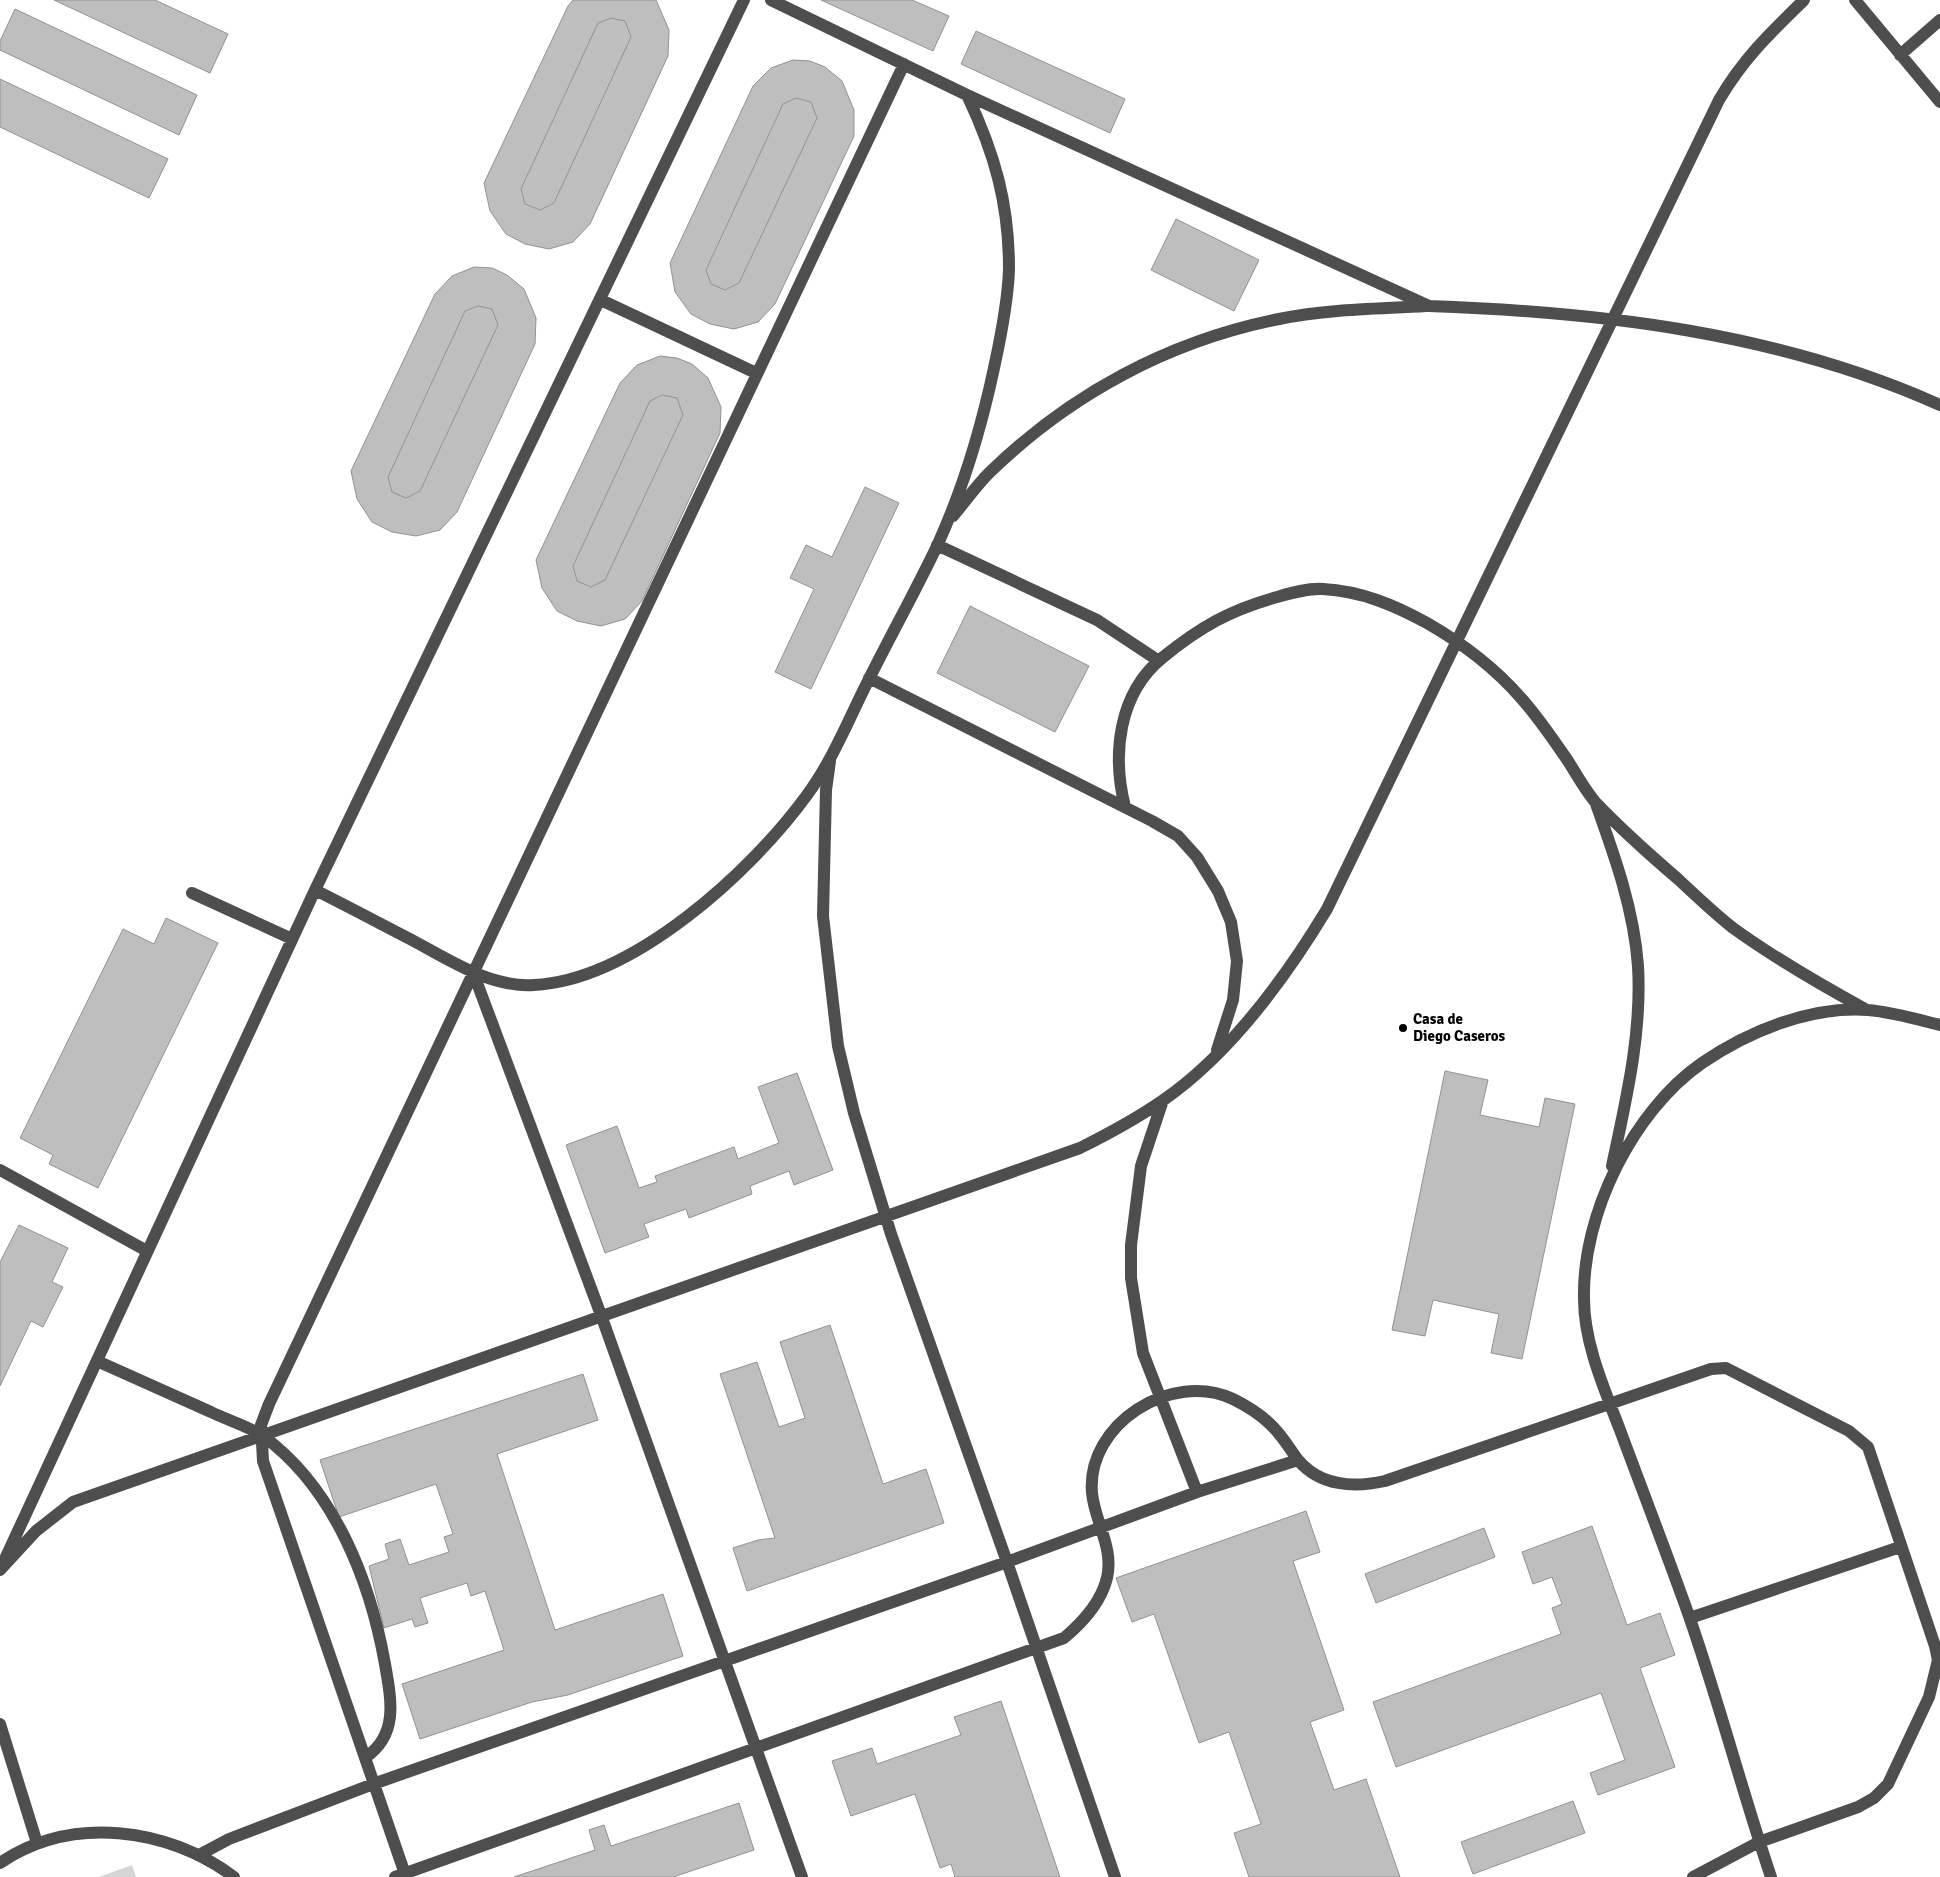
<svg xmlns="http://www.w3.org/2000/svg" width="1940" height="1877" font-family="Signika,sans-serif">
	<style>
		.green { fill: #d5d5d5 }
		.building { fill: #bebebe; stroke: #929292 }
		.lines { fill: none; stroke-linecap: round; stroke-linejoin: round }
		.minor { stroke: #4e4e4e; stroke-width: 12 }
		.poi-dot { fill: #000; stroke: #fff; stroke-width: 2 }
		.labels { text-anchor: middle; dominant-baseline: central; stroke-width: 4; stroke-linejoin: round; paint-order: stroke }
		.poi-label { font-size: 15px; font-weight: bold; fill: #000; stroke: #fff; text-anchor: start }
	</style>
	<rect width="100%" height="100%" fill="#fff"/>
	<path class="green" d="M132,1865L136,1877H99Z"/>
	<path class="building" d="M54,0H155L228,34L210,73Z
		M573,0H656L669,30L668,56L590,224L573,242L549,249L525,244L506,234L490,211L484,183L568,6Z
		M821,0H912L949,16L933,51Z
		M15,9L197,95L179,135L0,50V41Z
		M611,18L625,21L631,37L554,203L540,210L525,204L521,189L598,23Z
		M976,31L1125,99L1110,133L961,64Z
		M793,60L810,61L825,67L842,81L854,110V136L775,304L758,322L734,329L710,324L691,314L675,292L670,263L753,86L771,68Z
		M0,79L168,159L149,198L0,127Z
		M796,98L811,102L817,118L739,283L725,290L711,284L706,270L783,104Z
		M1176,219L1259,260L1234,311L1151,270Z
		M474,267L492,268L507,275L524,289L536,318L535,344L457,512L440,530L416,536L392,532L372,522L357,499L351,471L435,294L452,276Z
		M478,306L492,309L498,325L420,491L406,498L392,492L388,477L465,311Z
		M660,356L677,358L692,364L708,378L721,407L720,433L642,601L625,619L601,626L577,621L557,611L542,588L536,560L620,383L637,365Z
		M662,395L677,398L683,415L605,580L591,587L577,581L573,566L650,401Z
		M865,487L899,503L811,689L775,672L814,589L790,578L806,545L832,557Z
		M970,606L1089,666L1055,732L937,673Z
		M166,918L218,943L98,1188L49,1164L53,1155L20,1138L123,929L154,944Z
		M1445,1071L1488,1080L1480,1115L1539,1127L1545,1098L1575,1104L1522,1359L1491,1353L1499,1314L1433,1300L1425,1336L1392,1330Z
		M797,1073L833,1170L794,1185L789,1171L750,1186L752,1194L689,1218L686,1209L644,1224L649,1237L605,1253L566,1145L617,1126L639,1188L657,1182L655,1176L734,1147L738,1159L779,1143L758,1087Z
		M19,1225L68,1248L52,1282L63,1287L43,1327L31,1321L0,1386V1262Z
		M830,1325L883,1484L926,1469L944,1523L747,1591L733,1548L758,1540L775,1538L720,1374L757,1362L779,1427L805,1418L780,1342Z
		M583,1374L598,1420L497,1454L555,1630L663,1594L683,1656L568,1695L532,1702L420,1739L402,1684L504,1650L485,1591L471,1596L467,1583L420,1598L428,1623L415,1627L412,1619L384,1628L369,1566L389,1559L385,1544L400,1539L409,1565L449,1552L444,1537L453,1534L436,1484L339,1517L320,1460Z
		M1306,1511L1320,1552L1293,1561L1344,1710L1310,1722L1334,1790L1366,1779L1400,1877H1249L1234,1833L1261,1824L1229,1732L1199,1743L1154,1614L1132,1622L1116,1578Z
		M1592,1526L1627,1625L1660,1613L1675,1655L1640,1668L1675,1767L1598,1795L1590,1773L1625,1760L1601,1693L1396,1767L1373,1702L1561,1634L1552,1608L1562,1604L1552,1577L1533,1584L1522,1552Z
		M1484,1528L1495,1557L1376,1603L1365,1574Z
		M1001,1701L1060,1877H955L951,1864L940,1868L915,1794L851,1816L832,1761L872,1748L877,1764L961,1735L954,1717Z
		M1573,1801L1585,1833L1473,1874L1461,1842Z
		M739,1803L754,1850L673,1877H514L595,1850L589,1830L604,1825L611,1846Z"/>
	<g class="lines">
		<path class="minor" d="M771,0L967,95L1429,306C1602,312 1780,333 1940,405
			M1855,0L1940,102
			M1900,55L1940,20
			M601,300L756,373
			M953,516C965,502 976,486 989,473C1070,394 1169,341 1279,319C1327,309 1378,309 1426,306
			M937,545L1097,620L1159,661
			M869,678L1152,821L1178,836L1197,857L1218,891L1231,922L1237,961L1233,1000L1217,1050
			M830,761L826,790L823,916L838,1046L854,1113L891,1234L1007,1562L1115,1877
			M1596,804C1615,857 1634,910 1638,966C1642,1034 1626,1100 1612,1166
			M1125,807C1112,755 1118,694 1162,658C1200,627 1230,610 1277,597C1291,593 1308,588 1323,589C1361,591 1394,605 1427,623C1462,643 1494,667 1521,698C1538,717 1553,739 1568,761C1577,775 1586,792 1597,804C1623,831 1650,855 1678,879C1696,896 1714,913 1733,928C1776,959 1821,985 1867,1010
			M315,890C347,906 379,923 410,939C448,959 490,988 534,985C633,980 751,872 807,795C833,760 850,716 870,677C892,633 916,590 937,546C963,489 981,429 994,368C1001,336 1008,302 1009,269C1009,204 995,154 967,95
			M192,893L292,939
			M473,972L601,1315L802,1877
			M1163,1100L1141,1166L1131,1245V1278L1143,1353L1197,1492
			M0,1170L147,1251
			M97,1361C135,1378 173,1395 211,1412C227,1420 248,1426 263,1436C334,1488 370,1580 385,1664C391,1699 399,1734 366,1757
			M5,1559L315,890L744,0
			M0,1570L36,1531L73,1502L1080,1148C1108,1134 1136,1119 1162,1101C1229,1055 1286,977 1327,909L1719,100C1743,59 1770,33 1804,0
			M1690,1618L1900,1547
			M0,1724L37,1843
			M199,1855L229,1839L376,1783L1007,1562L1197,1492L1298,1460
			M0,1863C71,1815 167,1827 234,1877
			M395,1877L1064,1638C1082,1623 1101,1602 1107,1578C1114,1547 1095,1523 1092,1493C1086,1424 1172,1370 1233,1399C1247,1406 1259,1413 1270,1424C1282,1435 1289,1448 1298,1460C1320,1486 1354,1488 1385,1481L1711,1369L1726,1368L1849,1431L1868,1447L1935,1646L1938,1660L1929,1697L1888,1784L1874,1798L1858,1807L1759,1842L1693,1877
			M406,1877L263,1461L261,1425L269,1404L904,64
			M1771,1877C1742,1791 1719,1702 1689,1616C1667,1554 1643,1492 1620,1430C1604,1388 1584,1343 1584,1299C1582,1214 1633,1111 1702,1063C1749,1031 1810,1006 1868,1010C1892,1012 1916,1019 1940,1025"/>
	</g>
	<circle class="poi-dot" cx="1403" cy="1028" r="5"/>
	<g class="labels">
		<g class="poi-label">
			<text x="1413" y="1019">Casa de<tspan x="1413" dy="17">Diego Caseros</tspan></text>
		</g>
	</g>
</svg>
